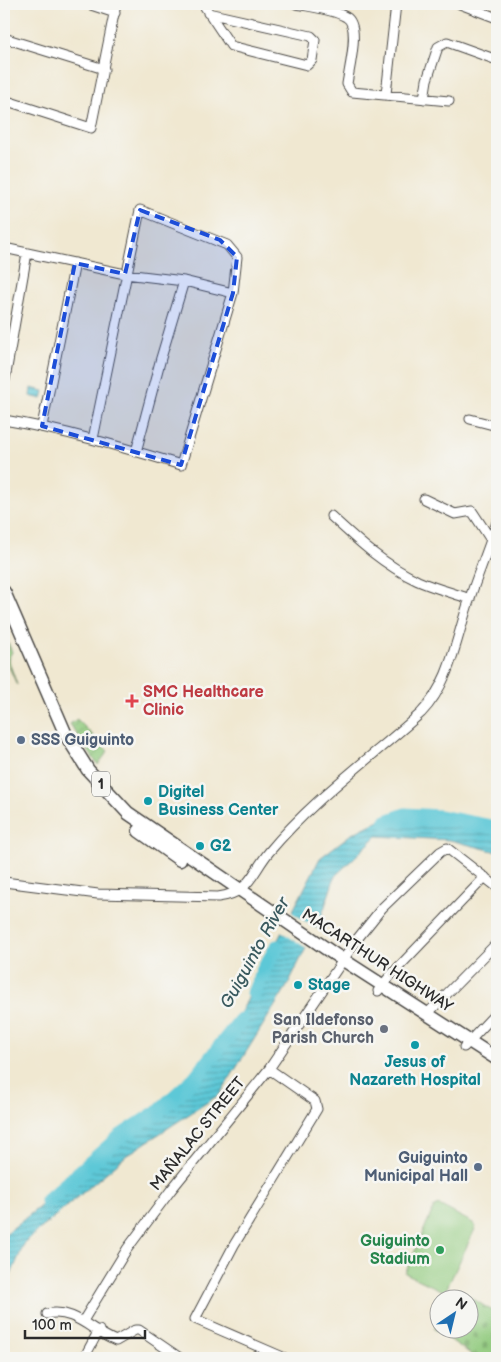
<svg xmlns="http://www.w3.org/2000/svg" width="501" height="1362" font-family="'Balsamiq Sans',sans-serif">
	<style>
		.grass { fill: url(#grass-dots); stroke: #5e7b55 }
		.cemetery { fill: url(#cemetery-stones); stroke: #5e7b55 }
		.park { fill: #92cb7f; stroke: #5e7b55 }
		.garden { fill: url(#garden-furrows); stroke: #5e7b55 }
		.water { fill: url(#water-rules); stroke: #447a81 }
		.pier { fill: #f0e8d1 }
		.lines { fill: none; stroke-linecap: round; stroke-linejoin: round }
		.river { stroke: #5dc8d7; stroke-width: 15 }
		.minor-casing { stroke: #494744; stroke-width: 11 }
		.highway-casing { stroke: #494744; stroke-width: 15 }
		.minor { stroke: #fff; stroke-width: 9 }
		.highway { stroke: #fff; stroke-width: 12 }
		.marked { fill: #1d4ed8; fill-opacity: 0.2; stroke: #1d4ed8; stroke-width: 4; stroke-dasharray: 10 6; stroke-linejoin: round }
		.health-dot { fill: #e0444e; stroke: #f6f6f2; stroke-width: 2 }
		.service-dot { fill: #5c6f8a; stroke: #f6f6f2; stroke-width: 2 }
		.culture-dot { fill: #0f9aa8; stroke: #f6f6f2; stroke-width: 2 }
		.worship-dot { fill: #6b7280; stroke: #f6f6f2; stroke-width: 2 }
		.leisure-dot { fill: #2e9e5b; stroke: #f6f6f2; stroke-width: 2 }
		.labels { text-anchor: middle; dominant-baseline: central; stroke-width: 5; stroke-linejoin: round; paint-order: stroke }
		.shield { fill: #f6f6f2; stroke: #686867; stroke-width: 1 }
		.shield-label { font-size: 15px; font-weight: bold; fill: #2b2b2b }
		.health-label { font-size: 16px; font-weight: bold; fill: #be3a42; stroke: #f6f6f2; text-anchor: start }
		.service-label { font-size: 16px; font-weight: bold; fill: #4e5e75; stroke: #f6f6f2; text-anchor: start }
		.culture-label { font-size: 16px; font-weight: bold; fill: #0d838f; stroke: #f6f6f2; text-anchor: start }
		.street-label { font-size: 16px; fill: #2b2b2b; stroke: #f6f6f2 }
		.worship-label { font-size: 16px; font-weight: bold; fill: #5b616d; stroke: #f6f6f2; text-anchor: end }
		.leisure-label { font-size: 16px; font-weight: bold; fill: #27864d; stroke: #f6f6f2; text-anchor: end }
		.water-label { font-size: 18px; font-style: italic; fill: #3a5a5f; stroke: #f6f6f2 }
	</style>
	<defs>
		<pattern id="grass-dots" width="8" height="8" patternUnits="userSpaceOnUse" patternTransform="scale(1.25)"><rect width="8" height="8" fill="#92cb7f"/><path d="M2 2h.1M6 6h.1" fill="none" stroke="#7eae6e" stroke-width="1.8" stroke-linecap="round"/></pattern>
		<pattern id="cemetery-stones" width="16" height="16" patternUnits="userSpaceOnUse" patternTransform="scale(1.25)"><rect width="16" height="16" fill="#92cb7f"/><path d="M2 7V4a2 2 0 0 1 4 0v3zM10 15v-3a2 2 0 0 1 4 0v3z" fill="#7eae6e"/></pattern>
		<pattern id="garden-furrows" width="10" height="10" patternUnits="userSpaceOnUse" patternTransform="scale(1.25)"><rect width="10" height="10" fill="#92cb7f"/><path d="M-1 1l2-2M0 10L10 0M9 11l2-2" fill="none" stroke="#7eae6e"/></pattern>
		<pattern id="water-rules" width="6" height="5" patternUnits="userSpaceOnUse" patternTransform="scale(1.25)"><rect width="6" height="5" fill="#5dc8d7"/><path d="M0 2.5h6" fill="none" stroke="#4da3af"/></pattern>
	</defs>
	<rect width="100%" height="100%" fill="#f6f6f2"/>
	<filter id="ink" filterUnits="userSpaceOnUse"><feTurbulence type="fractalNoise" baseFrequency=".02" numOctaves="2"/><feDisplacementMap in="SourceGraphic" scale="10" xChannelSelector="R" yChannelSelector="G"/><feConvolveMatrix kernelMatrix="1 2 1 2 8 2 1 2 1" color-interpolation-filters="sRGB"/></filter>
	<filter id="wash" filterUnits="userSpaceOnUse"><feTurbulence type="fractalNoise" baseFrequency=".0096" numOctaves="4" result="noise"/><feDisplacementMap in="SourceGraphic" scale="20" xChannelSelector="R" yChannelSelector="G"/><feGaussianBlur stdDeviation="1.12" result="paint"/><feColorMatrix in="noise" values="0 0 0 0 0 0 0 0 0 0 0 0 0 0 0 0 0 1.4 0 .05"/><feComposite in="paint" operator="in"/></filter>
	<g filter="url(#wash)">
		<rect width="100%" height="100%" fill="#f0e8d1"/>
		<path class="grass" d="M4,633L12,652L8,659L17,685L4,655L9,651Z"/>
		<path class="cemetery" d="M459,1290L497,1314V1358H469L471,1354L434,1329L438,1323V1330H468V1300L453,1299Z"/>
		<path class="park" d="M439,1205L473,1223L476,1227L445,1292L405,1273L434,1207Z"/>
		<path class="garden" d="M77,719L108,751L98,765L70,724Z"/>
		<path class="water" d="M31,388L44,391L42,399L30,396Z
			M393,813L497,830V852L450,840L377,836L335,876L321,918L286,988L220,1094L127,1155L25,1242L4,1291V1235L191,1087L230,1033L320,858L350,835Z"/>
		<path class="pier" d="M290,911L318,930L308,949L280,931Z"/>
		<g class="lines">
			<path class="river" d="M386,822L405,815L440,817L497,828
				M254,993L264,969L277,947
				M47,1201L121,1136L159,1111L195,1078L241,1020"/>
		</g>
	</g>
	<g filter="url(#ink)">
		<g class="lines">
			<defs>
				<path id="minor" d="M88,4L115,13
					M203,4L231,46L307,65L312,60L315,40L311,36L208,13
					M296,4C311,7 333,9 346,17C361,25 349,69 347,84L352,92L449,101
					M460,4L497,18
					M4,38L104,69
					M386,94L396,4
					M424,99L427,80L438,47L447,42L497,60
					M4,100L91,128L116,4
					M4,248L125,274L184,281L233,293
					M4,385L27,253
					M470,419L497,426
					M4,420C64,430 122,447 181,465L233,293L237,257L227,245L140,210L93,439
					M42,426L75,263
					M136,452L161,358L184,281
					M424,499L455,514L472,511L491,540
					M331,516C358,541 384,565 418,581C434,588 453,593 470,599
					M4,882L98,894L218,897C250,893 251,874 269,852C313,799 371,758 421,713C451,682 456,638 470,598C478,573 489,548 497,522
					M378,991L390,976L485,877
					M427,1014L497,943
					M464,1047L497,1012
					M269,1069L315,1101L317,1109L234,1245L195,1319L285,1358
					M47,1314C75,1308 92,1332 116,1341L135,1330H139L180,1358
					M83,1321L127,1249L171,1190L269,1069L358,938L382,908L440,852L447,848L497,887
					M84,1358L99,1330"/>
				<path id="highway" d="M4,592L66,735L88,770L128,813L334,954L497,1059
					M139,831L180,860"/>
			</defs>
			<use href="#minor" class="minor-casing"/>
			<use href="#highway" class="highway-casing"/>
			<use href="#minor" class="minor"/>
			<use href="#highway" class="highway"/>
		</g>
	</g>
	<path class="marked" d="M140,210L220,240L237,257L233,293L181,465L42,426L75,263L125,274Z"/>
	<path class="health-dot" d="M129.5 693.5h5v5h5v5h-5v5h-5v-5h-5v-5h5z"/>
	<g class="service-dot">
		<circle cx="21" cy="740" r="5"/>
		<circle cx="478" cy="1167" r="5"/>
	</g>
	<g class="culture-dot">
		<circle cx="148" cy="801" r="5"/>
		<circle cx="200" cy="846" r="5"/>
		<circle cx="298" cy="985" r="5"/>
		<circle cx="415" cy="1045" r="5"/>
	</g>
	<circle class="worship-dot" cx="384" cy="1029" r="5"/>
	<circle class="leisure-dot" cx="440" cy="1250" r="5"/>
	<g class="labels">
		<rect class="shield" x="92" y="771.5" width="18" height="25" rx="4"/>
		<g class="shield-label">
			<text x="101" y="784">1</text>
		</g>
		<g class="health-label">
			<text x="143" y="692">SMC Healthcare<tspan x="143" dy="18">Clinic</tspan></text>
		</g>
		<g class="service-label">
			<text x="31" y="740">SSS Guiguinto</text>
			<text x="468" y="1158" text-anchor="end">Guiguinto<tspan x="468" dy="18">Municipal Hall</tspan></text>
		</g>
		<g class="culture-label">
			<text x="158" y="792">Digitel<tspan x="158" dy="18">Business Center</tspan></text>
			<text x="210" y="846">G2</text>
			<text x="308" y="985">Stage</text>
			<text x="415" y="1062" text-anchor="middle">Jesus of<tspan x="415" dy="18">Nazareth Hospital</tspan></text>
		</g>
		<g class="street-label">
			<text transform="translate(377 961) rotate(33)">MACARTHUR HIGHWAY</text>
			<text transform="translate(198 1134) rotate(-51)">MAÑALAC STREET</text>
		</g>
		<g class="worship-label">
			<text x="374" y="1020">San Ildefonso<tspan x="374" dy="18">Parish Church</tspan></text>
		</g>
		<g class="leisure-label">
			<text x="430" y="1241">Guiguinto<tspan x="430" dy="18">Stadium</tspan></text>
		</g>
		<g class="water-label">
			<text transform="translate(255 953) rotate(-61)">Guiguinto River</text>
		</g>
	</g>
	<rect width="501" height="1362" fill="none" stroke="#f6f6f2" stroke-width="20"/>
	<g transform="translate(454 1314) rotate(35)"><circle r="24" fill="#f6f6f2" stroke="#a5a5a2"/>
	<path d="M0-4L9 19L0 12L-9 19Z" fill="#1f6fb2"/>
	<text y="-8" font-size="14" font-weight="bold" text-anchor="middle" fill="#2b2b2b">N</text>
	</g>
	<path d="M25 1330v8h120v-8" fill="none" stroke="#2b2b2b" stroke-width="2.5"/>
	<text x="32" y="1330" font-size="15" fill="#2b2b2b" stroke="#f6f6f2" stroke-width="4" paint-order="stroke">100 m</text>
</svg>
